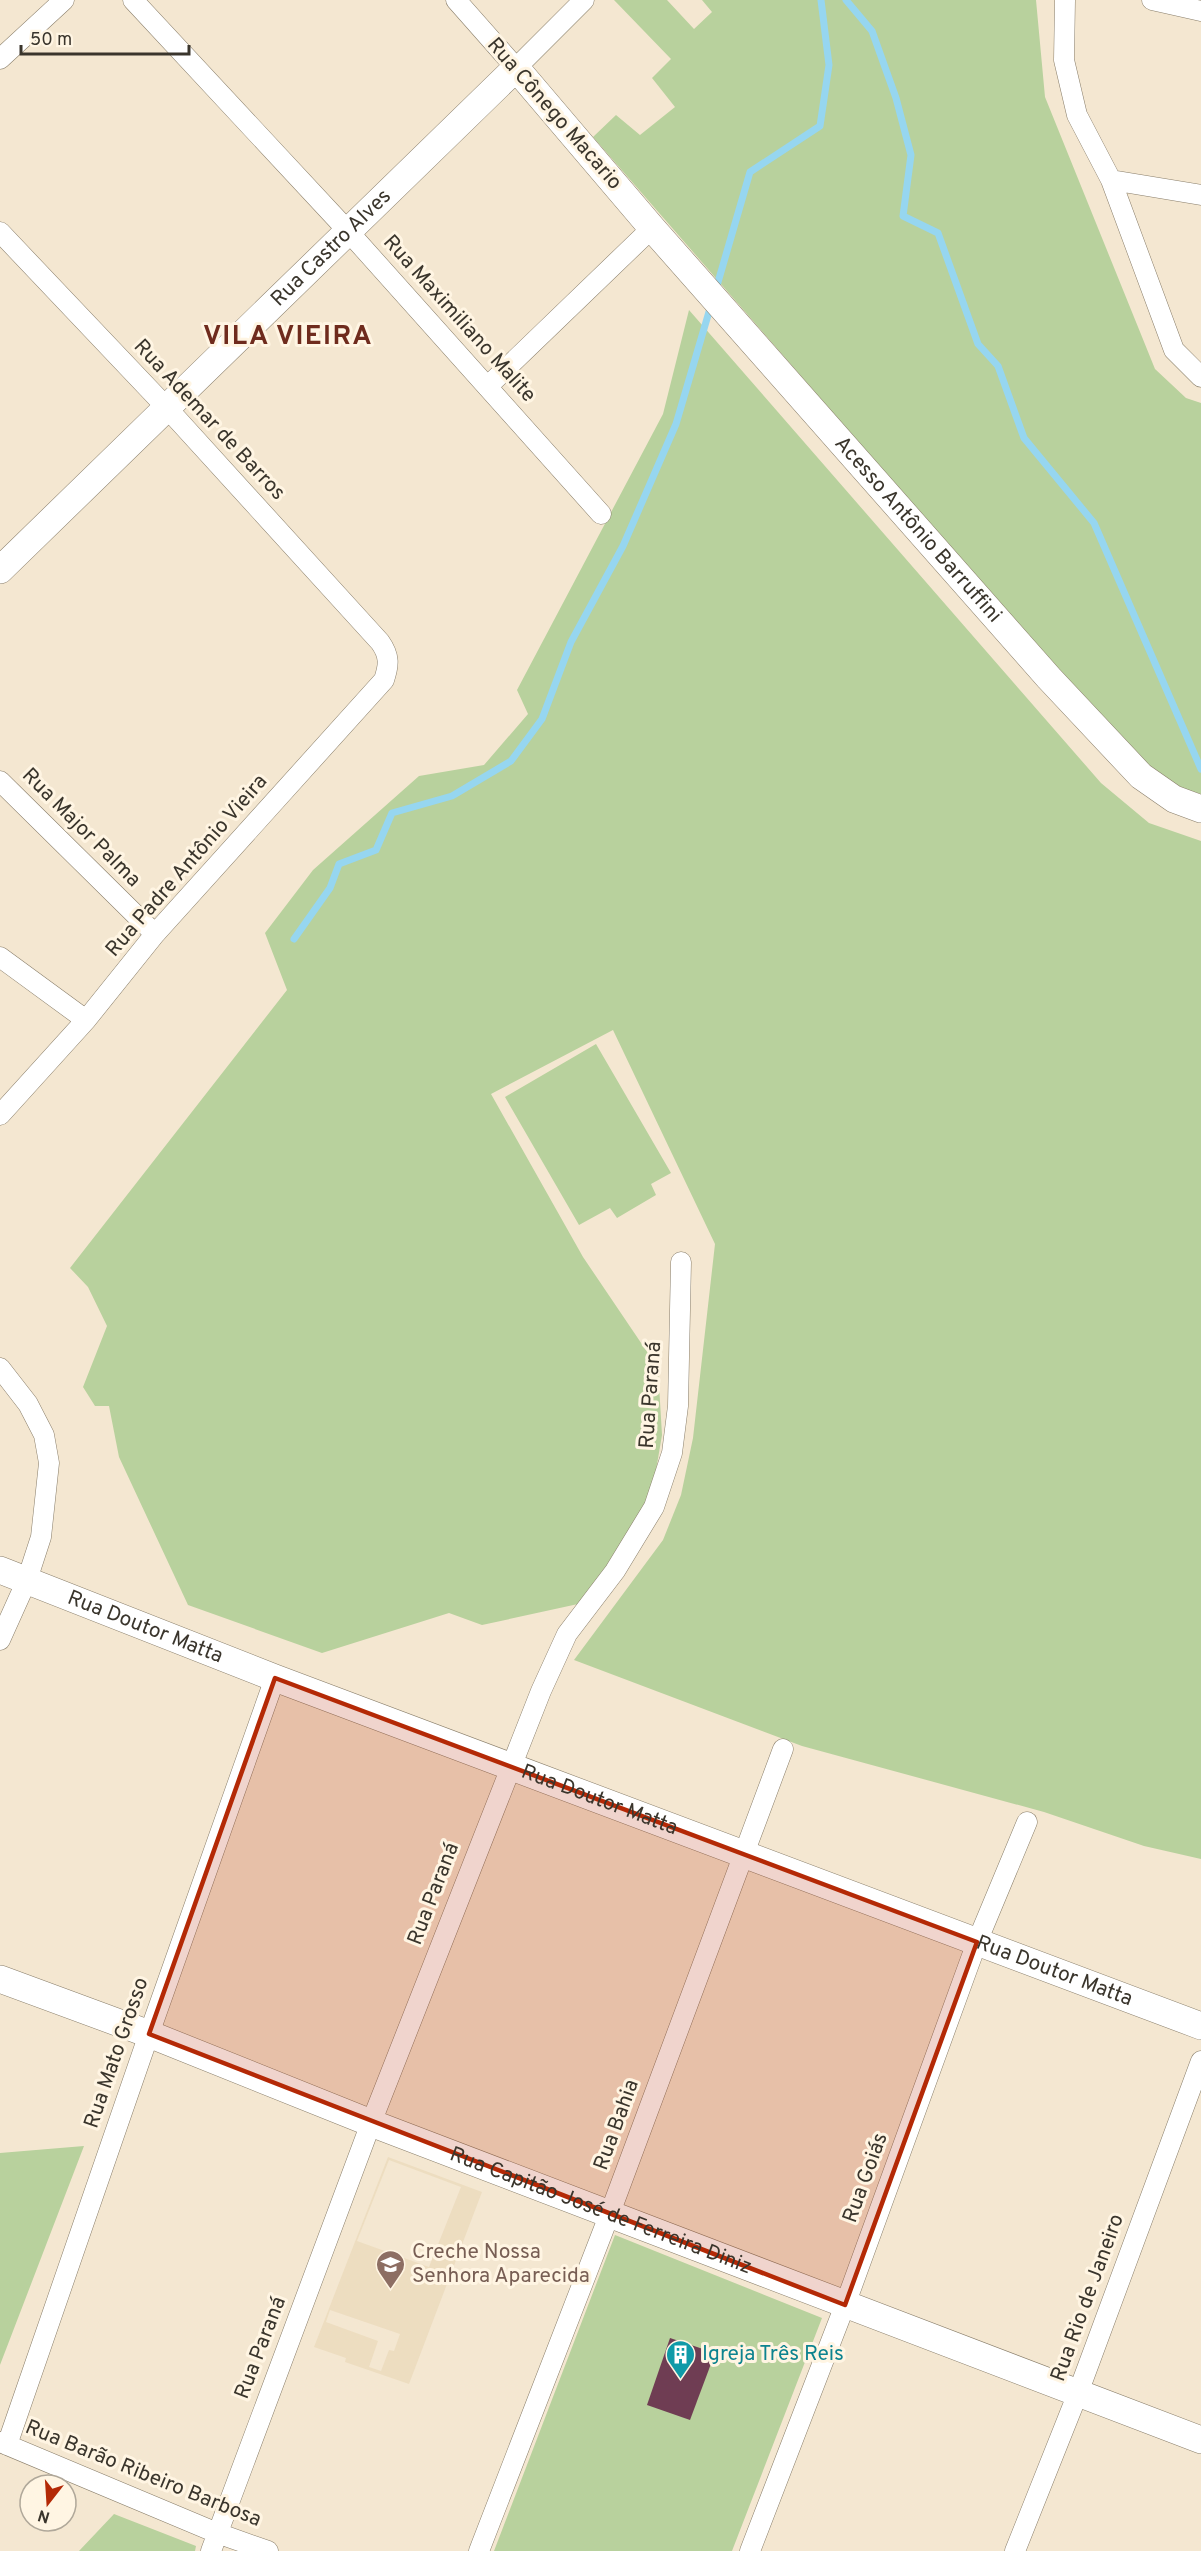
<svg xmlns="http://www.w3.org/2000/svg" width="1201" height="2551" font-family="Overpass,sans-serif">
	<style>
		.built { fill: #edddc0; fill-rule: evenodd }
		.green { fill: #b8d19d }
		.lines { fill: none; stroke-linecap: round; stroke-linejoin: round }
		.stream { stroke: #96d6f0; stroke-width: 7 }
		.building { fill: #6f3d53 }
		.street-casing { stroke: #897e6a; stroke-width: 21 }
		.secondary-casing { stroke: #897e6a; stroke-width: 28 }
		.street { stroke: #fff; stroke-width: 20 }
		.secondary { stroke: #fff; stroke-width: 27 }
		.marked { fill: #b42906; fill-opacity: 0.2; stroke: #b42906; stroke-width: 4.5; stroke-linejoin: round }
		.labels { text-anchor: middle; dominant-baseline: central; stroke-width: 6; stroke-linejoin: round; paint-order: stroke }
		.street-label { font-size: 21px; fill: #3a352c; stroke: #fff5e3 }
		.education-label { font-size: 21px; fill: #785e54; stroke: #fff5e3; text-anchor: start }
		.culture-label { font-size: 21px; fill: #0d838f; stroke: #fff5e3; text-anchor: start }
		.district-label { font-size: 27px; font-weight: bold; letter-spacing: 1.5px; fill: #6f2b1d; stroke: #fff5e3 }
	</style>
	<rect width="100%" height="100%" fill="#f4e7d1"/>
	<path class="built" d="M388,2157L482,2192L409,2384L345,2362L346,2358L314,2347ZM389,2160L461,2187L429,2267L357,2241ZM330,2310L400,2334L394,2351L389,2350L381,2371L369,2367L378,2341L326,2322Z"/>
	<path class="green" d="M614,0H667L694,29L712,12L702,0H1036L1045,97L1155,369L1186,398L1201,403V794L1181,788L1136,761L593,137L616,115L640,135L675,107L652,78L671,59Z
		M689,310L1101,783L1149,823L1201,841V1859L1144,1846L1044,1812L802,1746L574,1660L663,1540L681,1495L693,1438L715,1244L613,1030L491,1094L583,1257L658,1368L662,1435L653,1488L639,1525L578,1604L482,1625L449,1613L322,1653L188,1605L119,1457L109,1406H95L83,1387L107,1326L88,1287L70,1268L287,990L265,933L313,870L419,776L484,765L528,714L517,690L663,414Z
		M596,1044L671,1173L651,1184L656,1195L617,1218L610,1208L579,1225L505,1097Z
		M84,2146L0,2365V2153Z
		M615,2235L822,2318L732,2551H494Z
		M114,2514L196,2546L195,2551H79Z"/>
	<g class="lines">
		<path class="stream" d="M846,0L872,31L896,98L911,155L903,216L938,233L978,344L998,366L1024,438L1094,523L1201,769
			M716,289L750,172L820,126L829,65L821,0
			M294,939L330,888L339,864L376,850L392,813L452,796L511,761L542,719L571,642L623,546L676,424L711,305"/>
	</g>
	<path class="building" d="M670,2338L715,2353L690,2420L647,2405Z"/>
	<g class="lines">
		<defs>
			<path id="street" d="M133,0L347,230L601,514
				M456,0L516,68L584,0
				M1065,0L1064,60L1077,115L1111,180L1174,350L1201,377
				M1152,0L1201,11
				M0,59L64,0
				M1111,180L1201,195
				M0,232L167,408L380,642C390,656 389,665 384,680L155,934L86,1020L0,1115
				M488,386L652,228
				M0,781L155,934
				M0,957L86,1020
				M0,1368L28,1404L44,1435L49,1463L41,1537L27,1580L0,1640
				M0,2442L217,2533L268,2551
				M7,2445L149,2034L275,1678
				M211,2551L371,2123L541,1691L567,1634L615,1571L654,1507L672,1453L678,1406L681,1262
				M479,2551L610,2213L783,1749
				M750,2551L845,2305L977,1942L1027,1822
				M1015,2551L1078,2393L1201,2061"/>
			<g id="secondary">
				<path id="s1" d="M0,570L516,68L652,228L1049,678L1141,776L1174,799L1201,809"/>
				<path id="s2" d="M0,1570L275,1678L1201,2026"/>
				<path id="s3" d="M0,1979L149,2034L371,2123L1201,2440"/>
			</g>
		</defs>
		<use href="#street" class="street-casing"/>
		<use href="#secondary" class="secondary-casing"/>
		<use href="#street" class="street"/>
		<use href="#secondary" class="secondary"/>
	</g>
	<path class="marked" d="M275,1678L977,1942L845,2305L149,2034Z"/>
	<defs>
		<symbol id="school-pin" viewBox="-11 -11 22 30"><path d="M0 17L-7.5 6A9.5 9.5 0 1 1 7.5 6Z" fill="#8d6e63" stroke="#fff5e3"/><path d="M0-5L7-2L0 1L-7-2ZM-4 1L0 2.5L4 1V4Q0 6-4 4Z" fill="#fff"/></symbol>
		<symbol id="building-pin" viewBox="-11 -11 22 30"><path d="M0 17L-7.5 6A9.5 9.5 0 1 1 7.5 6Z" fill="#0f9aa8" stroke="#fff5e3"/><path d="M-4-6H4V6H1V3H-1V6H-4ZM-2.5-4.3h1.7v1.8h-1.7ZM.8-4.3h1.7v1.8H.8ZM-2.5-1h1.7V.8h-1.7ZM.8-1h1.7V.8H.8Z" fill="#fff"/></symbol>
	</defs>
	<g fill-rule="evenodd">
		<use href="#school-pin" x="374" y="2248" width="33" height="45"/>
		<use href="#building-pin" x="664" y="2338" width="33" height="45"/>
	</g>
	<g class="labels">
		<g class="street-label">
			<text transform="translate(554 114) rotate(49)">Rua Cônego Macario</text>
			<text stroke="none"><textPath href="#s1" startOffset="462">Rua Castro Alves</textPath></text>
			<text transform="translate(459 319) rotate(48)">Rua Maximiliano Malite</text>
			<text transform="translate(209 420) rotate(47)">Rua Ademar de Barros</text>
			<text stroke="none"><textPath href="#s1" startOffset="1332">Acesso Antônio Barruffini</textPath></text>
			<text transform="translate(81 828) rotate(45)">Rua Major Palma</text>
			<text transform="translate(187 866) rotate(-49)">Rua Padre Antônio Vieira</text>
			<text transform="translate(651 1395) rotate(-86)">Rua Paraná</text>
			<text stroke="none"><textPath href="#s2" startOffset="156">Rua Doutor Matta</textPath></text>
			<text stroke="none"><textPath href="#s2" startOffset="642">Rua Doutor Matta</textPath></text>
			<text transform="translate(434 1894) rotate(-69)">Rua Paraná</text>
			<text stroke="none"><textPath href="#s2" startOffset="1128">Rua Doutor Matta</textPath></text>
			<text transform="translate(117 2053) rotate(-71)">Rua Mato Grosso</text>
			<text transform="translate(617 2125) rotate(-70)">Rua Bahia</text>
			<text transform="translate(866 2178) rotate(-70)">Rua Goiás</text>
			<text stroke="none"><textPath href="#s3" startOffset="644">Rua Capitão José de Ferreira Diniz</textPath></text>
			<text transform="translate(1088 2298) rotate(-70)">Rua Rio de Janeiro</text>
			<text transform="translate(261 2348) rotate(-69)">Rua Paraná</text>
			<text transform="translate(143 2474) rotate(22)">Rua Barão Ribeiro Barbosa</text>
		</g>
		<g class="education-label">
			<text x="412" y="2252">Creche Nossa<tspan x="412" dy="24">Senhora Aparecida</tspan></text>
		</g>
		<g class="culture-label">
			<text x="702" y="2354">Igreja Três Reis</text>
		</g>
		<g class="district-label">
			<text x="288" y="337">VILA VIEIRA</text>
		</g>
	</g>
	<g transform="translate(48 2503) rotate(197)"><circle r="28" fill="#fff5e3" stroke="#b0a89a" stroke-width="1.5"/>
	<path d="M0-4.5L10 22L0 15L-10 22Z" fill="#b42906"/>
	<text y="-9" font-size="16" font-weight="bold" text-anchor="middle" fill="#3a352c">N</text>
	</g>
	<path d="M21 45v9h168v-9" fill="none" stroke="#3a352c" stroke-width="3"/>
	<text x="30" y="45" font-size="18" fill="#3a352c" stroke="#fff5e3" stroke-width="4.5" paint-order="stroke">50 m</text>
</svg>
